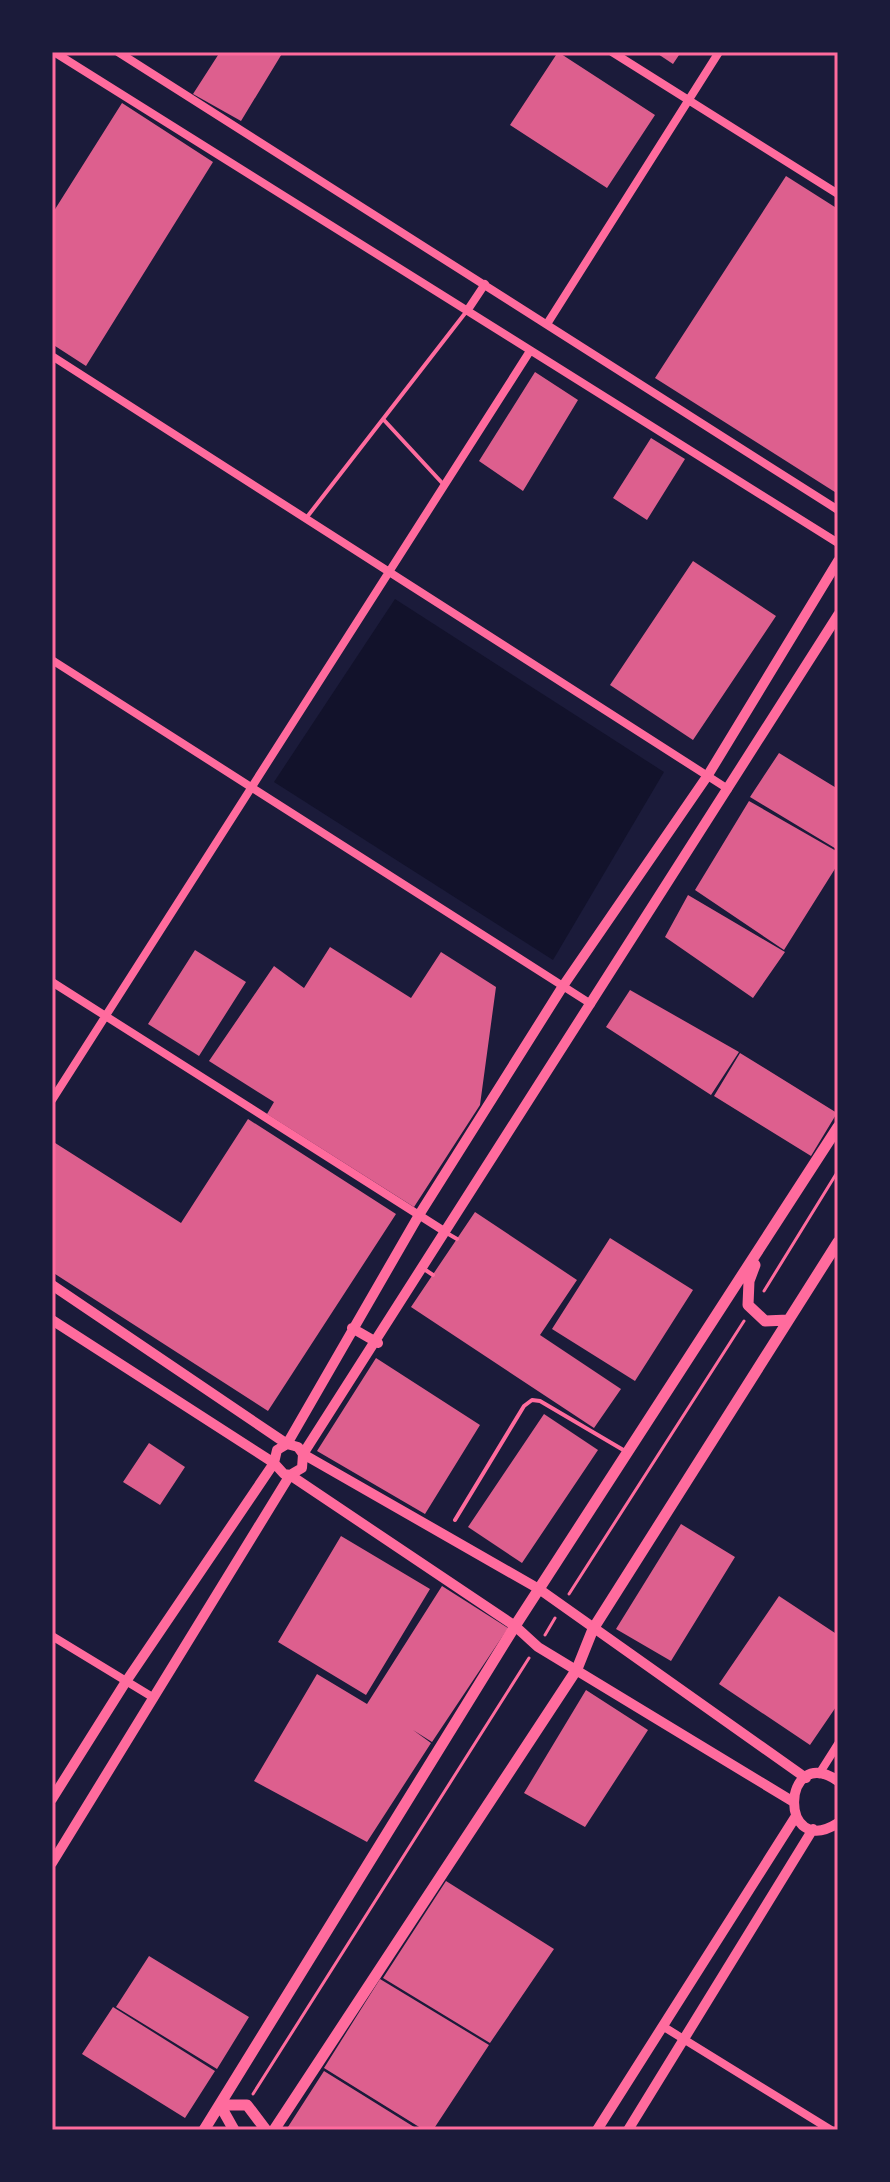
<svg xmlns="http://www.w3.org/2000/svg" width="890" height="2182" font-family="'PT Sans',sans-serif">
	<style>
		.water { fill: #12122b }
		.building { fill: #dd5f8e }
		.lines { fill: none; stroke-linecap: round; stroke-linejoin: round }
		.path { stroke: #ff6b9d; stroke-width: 3 }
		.service { stroke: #ff6b9d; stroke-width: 4 }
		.minor { stroke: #ff6b9d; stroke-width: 8 }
		.tertiary { stroke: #ff6b9d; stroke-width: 10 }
		.secondary { stroke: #ff6b9d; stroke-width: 11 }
		.neatline { fill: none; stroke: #ff6b9d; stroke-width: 3 }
	</style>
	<rect width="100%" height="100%" fill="#1b1b3a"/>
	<path class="water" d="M395,599L664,772L553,960L274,782Z"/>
	<path class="building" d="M220,52H283L241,121L193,94Z
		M558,52L655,115L607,188L510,125Z
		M655,52H681L673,64Z
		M122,103L213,162L86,366L52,344V214Z
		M786,176L838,209V494L655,378Z
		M535,372L578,400L523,491L479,461Z
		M651,438L685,459L647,520L613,498Z
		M693,561L776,616L693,740L610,685Z
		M779,753L838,789V850L750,797Z
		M749,801L838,852V864L784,950L695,890Z
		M688,895L785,952L753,998L665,937Z
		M330,947L411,998L441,952L496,987L480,1105L414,1207L267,1114L274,1102L209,1061L274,966L304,988Z
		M195,950L246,982L199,1056L148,1024Z
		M630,990L739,1052L711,1095L606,1027Z
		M740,1053L837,1113L811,1156L714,1096Z
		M248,1119L396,1214L268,1411L52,1272V1141L181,1223Z
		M475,1212L577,1280L540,1335L621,1389L594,1428L411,1307Z
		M610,1238L693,1290L635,1381L552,1329Z
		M376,1358L480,1425L425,1514L317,1451Z
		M544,1414L598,1450L522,1563L468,1527Z
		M149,1443L185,1467L160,1505L123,1482Z
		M681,1524L735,1557L671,1661L616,1629Z
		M341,1536L430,1589L366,1695L278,1642Z
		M442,1586L508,1628L432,1742L413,1730L431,1743L367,1842L254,1781L317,1674L367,1704Z
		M779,1596L838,1635V1704L810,1745L719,1684Z
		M586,1690L648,1730L585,1827L524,1793Z
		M446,1881L554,1949L490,2043L383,1978Z
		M149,1956L249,2017L217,2069L116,2007Z
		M380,1979L489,2045L433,2130H424L324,2068Z
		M113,2007L215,2071L185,2118L82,2054Z
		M324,2071L419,2130H286Z"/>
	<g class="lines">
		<path class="path" d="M764,1291L838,1171
			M569,1594L744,1321
			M545,1635L555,1618
			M253,2094L529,1658"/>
		<path class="service" d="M383,419L444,485
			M307,517L466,312
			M445,1232L457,1239
			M424,1269L433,1275
			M455,1520L524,1406L532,1400L540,1401L625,1451"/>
		<path class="minor" d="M54,52L838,543
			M118,52L838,510
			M612,52L838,194
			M467,311L485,284
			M547,324L719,52
			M52,356L728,789
			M52,660L591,1004
			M52,982L444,1231
			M52,1100L530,351
			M52,1636L154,1698
			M819,1774L838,1744
			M664,2027L831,2130"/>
		<path class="tertiary" d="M52,1285L287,1444L298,1447L303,1454L539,1589L806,1778
			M52,1320L274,1463L284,1474L290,1475L515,1626L538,1647L792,1801
			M352,1328L378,1343
			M838,1781C781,1742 778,1861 838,1823
			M52,1799L125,1683L274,1463L277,1450L287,1444L419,1215L563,986L708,775L838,561
			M52,1863L290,1475L302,1468L303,1454L838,615
			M597,2130L796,1816
			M628,2130L813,1829"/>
		<path class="secondary" d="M755,1265L749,1281L748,1305L765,1321L788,1320
			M204,2130L515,1626L838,1127
			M234,2130L220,2105H247L266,2130
			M274,2130L577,1669L593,1629L838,1242"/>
	</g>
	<rect width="890" height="2182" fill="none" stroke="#1b1b3a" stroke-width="108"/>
	<rect x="54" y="54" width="782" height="2074" class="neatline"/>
</svg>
